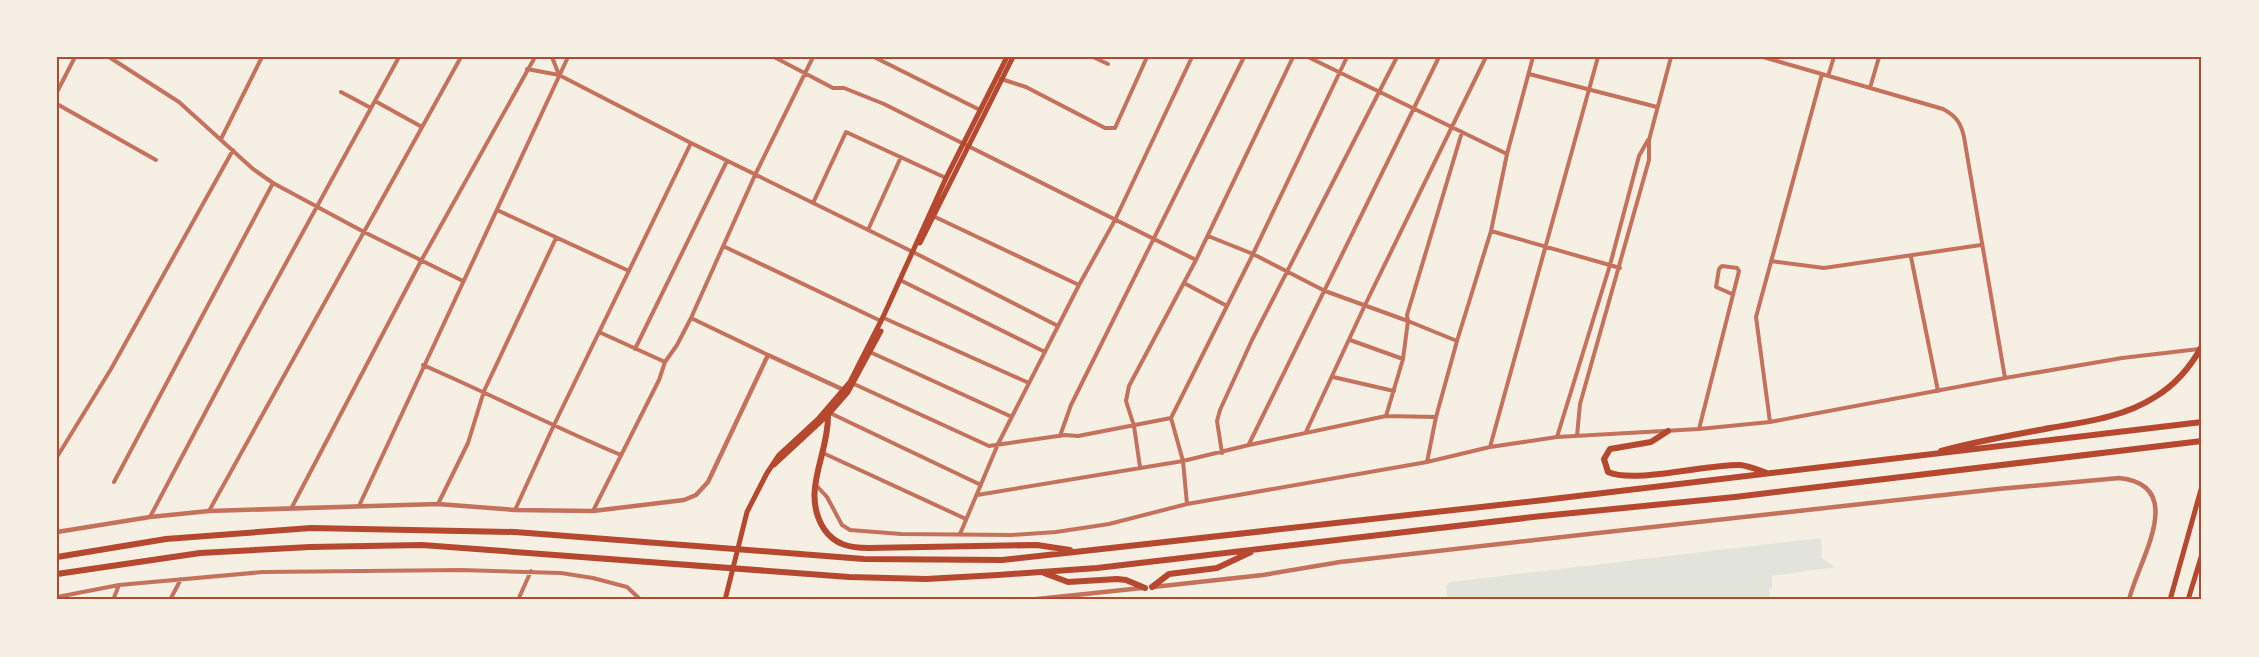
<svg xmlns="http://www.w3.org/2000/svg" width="2259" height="657" font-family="Jost,sans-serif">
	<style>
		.green { fill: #e2e4dc }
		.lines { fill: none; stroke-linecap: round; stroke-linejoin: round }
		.minor { stroke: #c5725c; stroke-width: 4 }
		.tertiary { stroke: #c5725c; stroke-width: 4.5 }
		.secondary { stroke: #b5482f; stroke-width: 5 }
		.trunk { stroke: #b5482f; stroke-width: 6 }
		.neatline { fill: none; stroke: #b5482f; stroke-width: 2 }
	</style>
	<rect width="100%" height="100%" fill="#f6efe4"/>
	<path class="green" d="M1821,538L1822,558L1835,567L1772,576V588L1769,590L1770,600H1448L1446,587L1450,582Z"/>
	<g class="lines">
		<path class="minor" d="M109,57L179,102L253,169L273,183L364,232L463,281
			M552,57L559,75
			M774,57L833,88H844L884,104L1196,260
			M874,57L980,110
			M1093,57L1108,64
			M1308,57L1507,154
			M1598,57L1490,447L1557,437L1699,429L1770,422L2005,378L2122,358L2199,349
			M1763,57L1943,109C1956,116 1961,123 1964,137L2005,378
			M527,69L559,75L691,143L915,253L1058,326
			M1529,74L1657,107
			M1828,76L1834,57
			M1001,79L1026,87L1105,128H1115L1147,57
			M1870,88L1879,57
			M57,92L75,57
			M341,92L371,108
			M375,101L422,127
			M57,104L156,160
			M221,139L262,57
			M813,203L846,132L946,178
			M497,210L629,271
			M933,216L1079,285
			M868,230L901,157
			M1491,231L1620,268
			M1208,236L1253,254L1325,291L1408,321L1457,341
			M723,246L881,321
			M1911,257L1938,391
			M1771,261L1824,268L1981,245
			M902,281L1045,352
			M1184,283L1227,306
			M691,318L768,355
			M886,319L1029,383
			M599,332L665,362
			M1350,340L1403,359
			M635,349L727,161
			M870,352L1012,417
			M423,365C490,394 554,427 621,455
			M1333,377L1394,391
			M854,384L989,446L1065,435L1078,436L1171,418
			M830,413L981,485
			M1386,416L1403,359L1408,321L1407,315L1462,132
			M1770,422L1756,317L1822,74
			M1699,429L1739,271L1737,268L1722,266L1719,269L1716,287L1732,294
			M1306,432L1365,305L1486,57
			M1060,436L1071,405L1244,57
			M1577,436L1580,404L1649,160V140L1671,57
			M1557,437L1610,265L1639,156L1648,140
			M1249,444L1439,57
			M823,453L966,519
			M1222,453L1217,421L1220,410L1252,340L1397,57
			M57,457L111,369L233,150
			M1427,462L1436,417L1457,341L1491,231L1507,154L1533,57
			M1140,467L1134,426L1126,401L1129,386L1196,260L1293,57
			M114,482L273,183
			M815,484L827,497L842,525L850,530L901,534L1012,535L1056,532L1109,524L1187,504L1427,462L1490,447
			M977,495L1183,461L1249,445L1386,416L1436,417
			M438,504L468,443L484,391L556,238
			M1187,504L1183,461L1171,418L1253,254L1347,57
			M359,506L568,57
			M292,507L421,261L535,57
			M515,510L553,427L691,143
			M209,511L461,57
			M593,511L659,380L665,362L677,345L691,318L755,175L813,57
			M150,517L241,345L399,57
			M960,534L998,444L1079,285L1115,220L1192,57
			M57,597L119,585L263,572L461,570L561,573L593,578L627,587L641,600
			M113,600L119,585
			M170,600L181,579
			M518,600L531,571"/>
		<path class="tertiary" d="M57,532L150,517L209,511L438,504L515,510L593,511L684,500L696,495L708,482L768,355L844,390
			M1153,587L1263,575L1340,562L1616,531L1998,489L2119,478C2190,485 2137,563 2129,600
			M1028,600L1142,588"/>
		<path class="secondary" d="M920,243L1013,57
			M774,465L828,415L848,392L881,331
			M725,600L747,512L767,473L779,455L819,418L850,382L883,317L946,178L1007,57
			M2170,600L2202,486
			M2188,600L2202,554"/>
		<path class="trunk" d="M828,415C829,455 800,491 824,529C835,545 850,548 869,548L1037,545L1070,550
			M1668,431L1651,442L1610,449L1604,459L1608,472C1634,484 1707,464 1740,465C1749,466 1758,470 1767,473
			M1941,451C1977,441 2013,435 2050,428C2086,422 2124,417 2155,397C2175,385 2191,366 2202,346
			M57,557L166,539L311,528L515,532L864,559L1002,560L1544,500L2202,422
			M1044,573L1068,582L1117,579L1126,580L1145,588
			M57,574L200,553L310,547L422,545L849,577L926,579L998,575L1097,568L1542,516L1735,497L2202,441
			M1152,587L1169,574L1217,568L1251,552"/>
	</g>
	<rect width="2259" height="657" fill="none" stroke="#f6efe4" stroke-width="117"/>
	<rect x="58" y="58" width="2142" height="540" class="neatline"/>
</svg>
